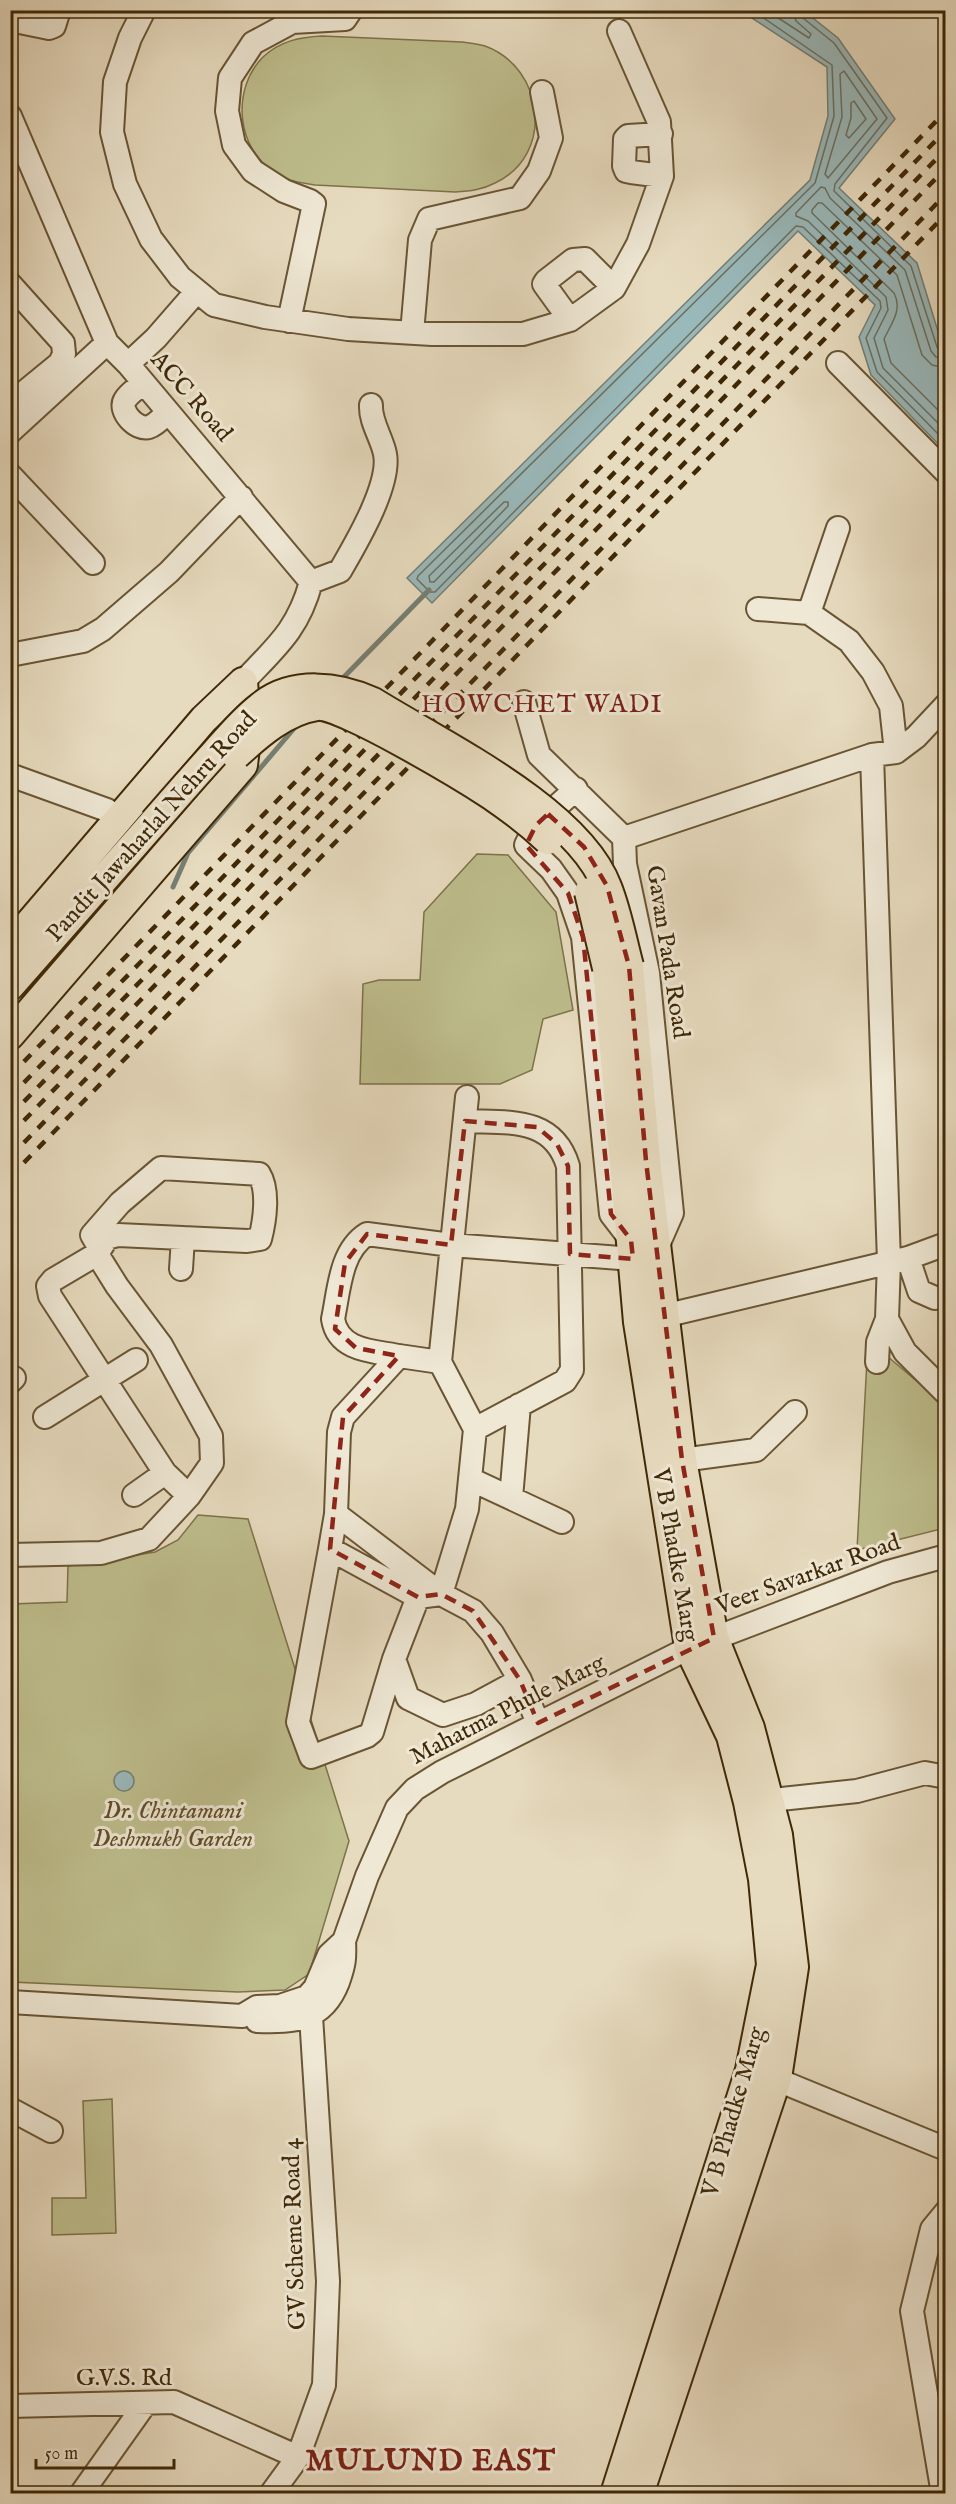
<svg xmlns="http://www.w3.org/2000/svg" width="956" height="2504" font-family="'IM FELL English',serif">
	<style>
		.green { fill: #bebd8c; stroke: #7e7249; stroke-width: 1.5 }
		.water { fill: #9ab9bb; stroke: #767f73; stroke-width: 1.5 }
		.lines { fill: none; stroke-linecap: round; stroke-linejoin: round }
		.shore { stroke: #6c7060; stroke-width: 1.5 }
		.stream { stroke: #767f73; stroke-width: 5 }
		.minor-casing { stroke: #695534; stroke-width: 26 }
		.major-casing { stroke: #3f2806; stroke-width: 32 }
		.minor { stroke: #efe8d5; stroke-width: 22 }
		.major { stroke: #e7dbbf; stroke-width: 28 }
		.rail { stroke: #3f2806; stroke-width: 4.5; stroke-dasharray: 10 10; stroke-linecap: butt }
		.major-bridge-casing { stroke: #3f2806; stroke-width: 32; stroke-linecap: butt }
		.major-bridge { stroke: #e7dbbf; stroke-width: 28 }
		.marked { fill: none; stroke: #8f2418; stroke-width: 4.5; stroke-dasharray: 12 8; stroke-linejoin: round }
		.labels { text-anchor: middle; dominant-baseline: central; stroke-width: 6; stroke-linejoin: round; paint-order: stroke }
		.street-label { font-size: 24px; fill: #3f2806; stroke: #efe8d5 }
		.park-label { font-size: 24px; font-style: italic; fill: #5f4d28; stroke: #efe8d5 }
		.neighbourhood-label { font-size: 26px; letter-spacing: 1.5px; fill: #7a1f14; stroke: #efe8d5 }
		.district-label { font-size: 30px; font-weight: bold; letter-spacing: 1.5px; fill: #7a1f14; stroke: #efe8d5 }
	</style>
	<rect width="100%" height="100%" fill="#e7dbbf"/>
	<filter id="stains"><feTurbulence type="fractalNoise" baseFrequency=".00333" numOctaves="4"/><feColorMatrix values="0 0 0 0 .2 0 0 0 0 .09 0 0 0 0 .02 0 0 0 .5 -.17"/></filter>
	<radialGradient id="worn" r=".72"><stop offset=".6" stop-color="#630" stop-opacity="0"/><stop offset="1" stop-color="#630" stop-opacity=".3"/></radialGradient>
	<path class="green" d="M322,36L462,42C470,43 478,44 485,46C545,68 555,155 495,183C482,190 470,191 455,192L315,185C301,183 288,181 276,173C236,150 231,89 263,57C280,41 300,37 322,36Z
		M477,854L508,855L556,912L573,1010L543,1019L532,1070L500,1084H360L363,984L379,980H420L424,912Z
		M868,1340L945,1405V1528L857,1550Z
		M198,1515L248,1519L349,1841L309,1974L285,1990L238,1992L11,1982V1604L67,1602L68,1566L155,1552L178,1540Z
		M112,2099L116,2233L52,2235V2198H86L83,2101Z"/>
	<path class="water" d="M741,11H804L838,38L895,119L839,188L917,263L945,354V451L871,375L859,337L875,305L798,231L432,603L407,578L810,180L828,116L827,67Z
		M114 1781a10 10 0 1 1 20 0a10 10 0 1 1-20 0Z"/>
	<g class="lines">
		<path class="shore" d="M752,10L832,65L834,116L815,183L418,576L417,579L430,592H435L796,226L803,227L880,301L881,308L866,338L877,372L946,442
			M766,10L809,38L811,34L796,21L793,10
			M801,10L803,18L834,43L887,118L835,184L834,191L911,266L937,347L940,351L946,352
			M844,71L877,119L828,178L825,174L842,117L840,74Z
			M854,101L866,119L849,138L846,135L851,118V103Z
			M946,359L936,357L931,351L905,270L830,198L825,188L821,187L796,213V216L808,221L886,297L888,310L874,338L883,368L946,431
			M946,368L932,365L922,355L897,275L822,203H818L812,210V213L894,293C903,310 891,324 884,339L891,363L946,418
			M504,502H508V506L434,582H430L429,576Z"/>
		<path class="stream" d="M339,682L429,590
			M173,887L188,853L297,725"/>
		<defs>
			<path id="minor" d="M144,10L130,38L115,82L112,132L125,184L151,239L180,277L214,305L265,317L348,329L432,334H523L570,320L614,288L638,244L662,176L659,122L619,31
				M10,20L49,28L54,26L59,10
				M10,116L107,343L128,364L311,582C298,630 276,647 243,682
				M661,134L628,136L625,139L624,166L626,171L631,172L662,176
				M10,284L63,343L64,354L60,363L10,404
				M570,320L544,284L546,281L573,260L585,259L614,288
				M289,321L314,204L310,201L284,191L253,171L234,145L227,111L230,78L253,43L292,22L345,19L351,10
				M412,333L420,240L429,219L520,198L539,171L551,138L542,92
				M838,363L946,472
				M128,364L156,338L197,291
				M143,383C138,388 129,393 125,400C118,411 137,431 149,427C156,425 163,417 168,412
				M10,432L107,343
				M10,475L93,563
				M311,582L340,571C355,545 391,485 385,454C382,438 370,422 371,405
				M758,609L809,613L849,641L873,672L891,706L896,752
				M809,613L838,528
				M10,655L83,641L103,629L169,572L241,497
				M524,702L539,755L624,838L625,864L648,973L672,1213L658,1245
				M896,752L916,737L946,705
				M872,755L889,1262L887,1319L878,1342L877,1362
				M10,775L107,810
				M576,789L536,825L526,845L551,869L568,893L583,937L611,1214L631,1240
				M624,838L872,755L896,752
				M467,1097L440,1362L399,1356L343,1417L339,1432L336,1514L441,1594L473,1611L492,1633L520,1680L538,1723
				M465,1121C507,1123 553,1116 568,1166L572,1370L565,1381L475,1429
				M97,1254L53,1280L48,1286L50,1296L165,1473L189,1496
				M908,1258L919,1291L935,1298
				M181,1269L183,1238
				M651,1319L908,1258L946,1244
				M887,1319L905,1352L945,1392
				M399,1356C373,1351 338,1351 333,1319C339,1291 340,1251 367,1234L451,1245L633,1259
				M440,1362L475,1429L467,1509L441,1594
				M10,1382L14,1378
				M45,1417L136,1360
				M682,1460L756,1450L795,1412
				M470,1479L562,1522
				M134,1495L165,1473
				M511,1498L519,1405
				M336,1514L330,1549L418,1597
				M330,1549L298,1722L311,1757L367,1736L372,1732L394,1659L418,1597L441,1594
				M10,1555L101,1553L149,1539L189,1496L212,1463L211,1436L161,1345L117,1286L97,1254L107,1238L118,1235L247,1241L260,1239C265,1220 269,1190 259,1174L161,1168L120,1203L92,1235L99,1247
				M394,1659L408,1698L443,1715L476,1704L520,1680
				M752,1802L857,1791L925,1773L946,1777
				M10,2002L242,2016L257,2007L280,2006L307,1997L315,1988L329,1955L344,1941L367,1876L397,1808L415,1789L442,1772L689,1648L888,1572L946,1556
				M257,2021C295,2022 323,2021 338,1982C344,1965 345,1959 344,1941
				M763,2074L946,2149
				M10,2109L51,2131
				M10,2406L174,2402L298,2457
				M81,2494L145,2404
				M271,2494L298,2457L324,2385L328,2281L311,2016L307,1997
				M943,2494L912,2311L932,2229L946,2212"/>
			<path id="major" d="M10,946L204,719L243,682
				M629,966L646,1161L682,1460L714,1638L750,1728L778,1835L794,1967L777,2078L639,2494
				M607,968L638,1322L687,1634L689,1648L731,1736L748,1802L763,1879L771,1965L750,2070L615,2494
				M10,986L154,822
				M10,1035L243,765L247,731L243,682"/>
		</defs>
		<use href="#minor" class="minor-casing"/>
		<use href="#major" class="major-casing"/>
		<use href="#minor" class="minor"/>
		<use href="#major" class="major"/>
		<path class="rail" d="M10,1076L946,111
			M10,1097L946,130
			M10,1116L946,149
			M10,1135L946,168
			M10,1157L946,194
			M10,1177L946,214"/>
		<defs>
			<path id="major-bridge" d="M236,755C259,734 285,711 317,706C341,703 465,778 491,795C510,808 531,824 548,840
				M154,822C174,799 194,776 215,753C229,737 243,720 260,707C292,680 339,686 373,702C442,745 578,810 607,887C617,912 622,940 629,966
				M589,892L607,968"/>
		</defs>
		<use href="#major-bridge" class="major-bridge-casing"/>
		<use href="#major-bridge" class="major-bridge"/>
	</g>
	<path class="marked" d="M548,814L584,847L607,886L629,966L646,1161L682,1460L714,1638L538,1723L520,1680L473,1611L441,1594L418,1597L330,1549L343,1417L399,1356L356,1348L335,1329L345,1263L367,1234L451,1245L465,1121L537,1127L557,1144L568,1166L570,1254L633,1259L631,1240L611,1214L583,937L568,893L526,845L536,825Z"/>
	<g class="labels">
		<g class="street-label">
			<text transform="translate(191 397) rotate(49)">ACC Road</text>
			<text transform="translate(152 827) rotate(-48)">Pandit Jawaharlal Nehru Road</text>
			<text transform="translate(667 952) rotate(81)">Gavan Pada Road</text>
			<text transform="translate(675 1555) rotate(80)">V B Phadke Marg</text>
			<text transform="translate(808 1575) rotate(-20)">Veer Savarkar Road</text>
			<text transform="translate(508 1710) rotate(-27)">Mahatma Phule Marg</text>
			<text transform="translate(734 2112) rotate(-74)">V B Phadke Marg</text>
			<text transform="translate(295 2234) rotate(-92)">GV Scheme Road 4</text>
			<text x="124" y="2378">G.V.S. Rd</text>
		</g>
		<g class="park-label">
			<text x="173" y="1811">Dr. Chintamani<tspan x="173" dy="28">Deshmukh Garden</tspan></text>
		</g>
		<g class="neighbourhood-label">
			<text x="542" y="704">HOWCHET WADI</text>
		</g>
		<g class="district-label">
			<text x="431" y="2462">MULUND EAST</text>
		</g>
	</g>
	<rect width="956" height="2504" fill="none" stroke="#e7dbbf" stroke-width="36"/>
	<rect x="12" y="12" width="932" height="2480" fill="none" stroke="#3f2806" stroke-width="3"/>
	<rect x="18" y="18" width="920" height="2468" fill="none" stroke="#3f2806" stroke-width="1.5"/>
	<path d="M36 2459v9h138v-9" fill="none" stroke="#3f2806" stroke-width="3"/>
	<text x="45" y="2459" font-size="18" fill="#3f2806" stroke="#efe8d5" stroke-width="4.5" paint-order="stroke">50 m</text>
	<rect width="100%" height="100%" filter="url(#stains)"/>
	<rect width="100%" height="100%" fill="url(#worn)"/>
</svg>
